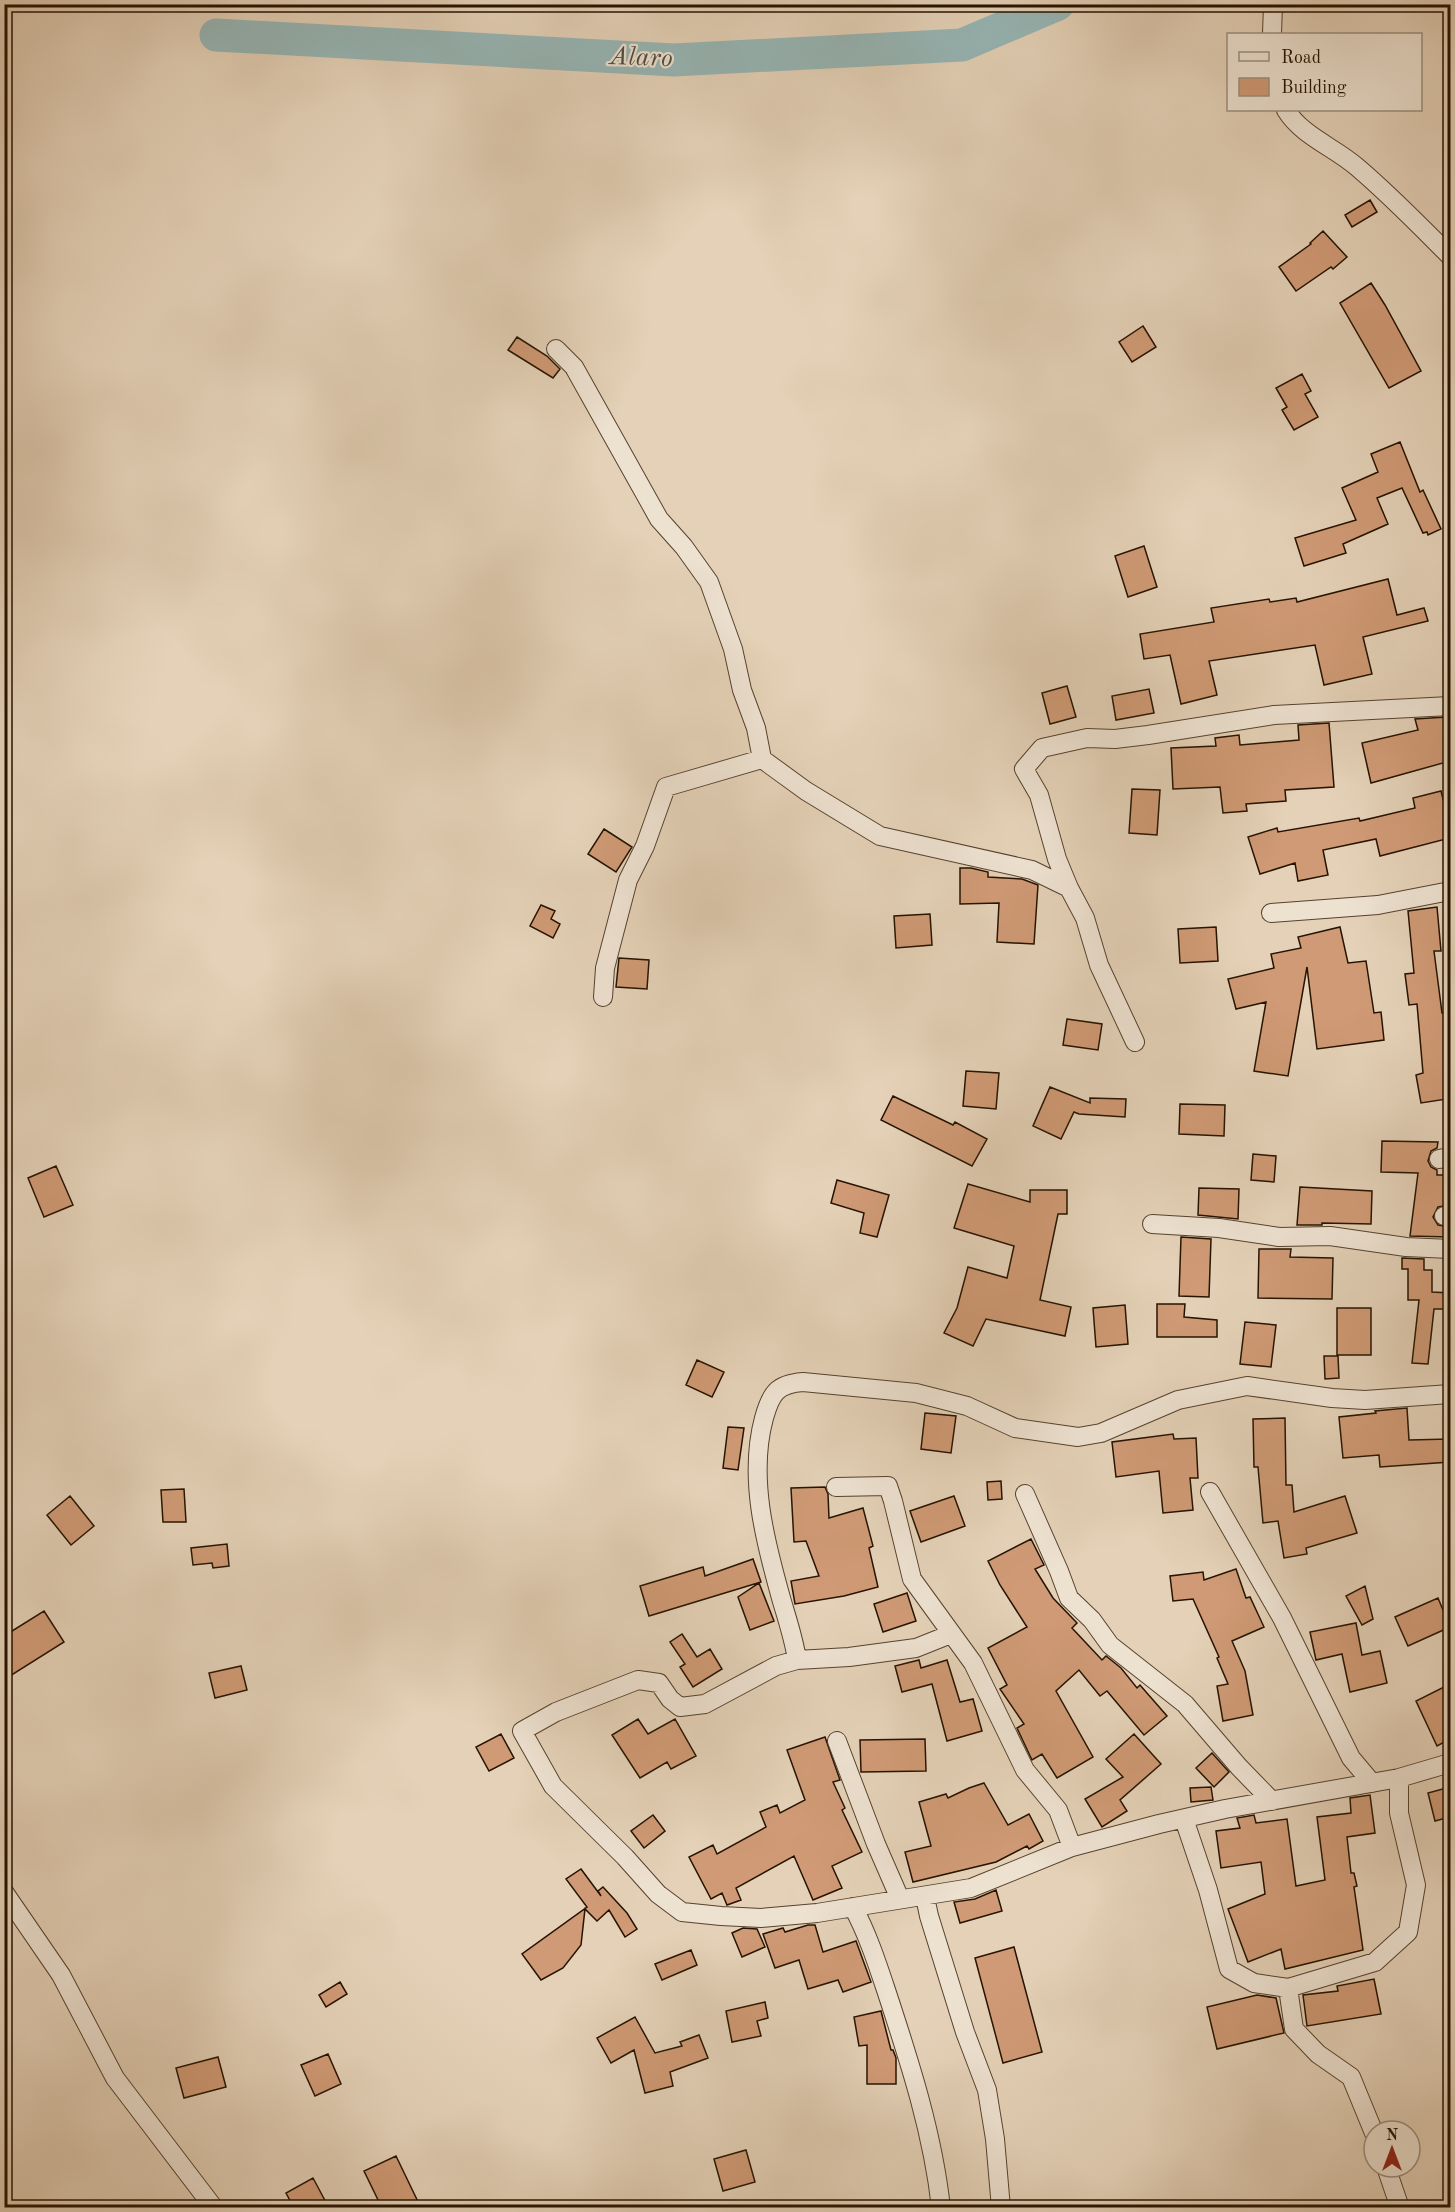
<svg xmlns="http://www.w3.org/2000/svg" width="1455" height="2212" font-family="'Old Standard TT',serif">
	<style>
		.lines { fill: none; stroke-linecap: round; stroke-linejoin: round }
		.river { stroke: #97b6b5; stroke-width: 33 }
		.building { fill: #cf9a75; stroke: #261300; stroke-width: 1.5 }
		.street-casing { stroke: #56422e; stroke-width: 20 }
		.street { stroke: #ede1d0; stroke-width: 18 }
		.labels { text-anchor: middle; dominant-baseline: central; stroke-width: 4.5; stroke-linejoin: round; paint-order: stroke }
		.water-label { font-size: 26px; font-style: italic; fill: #4e4c3f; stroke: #ede1d0 }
	</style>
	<rect width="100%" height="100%" fill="#e4d1b7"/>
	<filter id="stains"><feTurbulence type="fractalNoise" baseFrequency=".00333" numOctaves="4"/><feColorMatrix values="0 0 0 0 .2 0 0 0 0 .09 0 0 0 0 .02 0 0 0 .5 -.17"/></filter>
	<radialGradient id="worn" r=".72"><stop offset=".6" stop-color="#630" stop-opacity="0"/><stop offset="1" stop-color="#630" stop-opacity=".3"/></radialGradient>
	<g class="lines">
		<path class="river" d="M216,35L674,60L962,45L1058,4"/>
	</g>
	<path class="building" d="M1370,200L1377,212L1352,227L1345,215Z
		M1323,231L1347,257L1333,269L1331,267L1296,291L1279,267L1311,244L1310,243Z
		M1371,283L1385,305L1421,371L1389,388L1340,303Z
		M1143,326L1156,347L1132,362L1119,342Z
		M517,337L547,356L560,369L553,378L508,350Z
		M1302,374L1311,391L1305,394L1318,417L1294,430L1282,410L1287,407L1276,388Z
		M1400,442L1420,492L1423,490L1441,529L1428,535L1427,532L1423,533L1402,488L1377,498L1388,524L1343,544L1346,553L1304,566L1295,538L1356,520L1342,488L1378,472L1371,454Z
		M1144,546L1157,587L1128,597L1115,556Z
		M1388,579L1397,615L1424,608L1428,621L1363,637L1372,674L1324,685L1315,645L1209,661L1217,695L1181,704L1170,655L1144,659L1140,634L1214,622L1211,608L1269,599L1270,602L1296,598L1297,602Z
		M1067,686L1076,717L1050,724L1042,693Z
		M1149,689L1154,713L1116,720L1112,696Z
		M1447,717L1450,730V761L1371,783L1362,743L1418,730L1415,719Z
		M1329,723L1334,787L1285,790L1286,801L1246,804L1247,811L1223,813L1220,787L1173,789L1171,748L1216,746L1215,738L1239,735L1240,745L1299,740L1298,725Z
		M1132,789L1160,790L1157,835L1129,833Z
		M1441,791L1450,827V838L1380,856L1376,839L1323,850L1328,875L1298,881L1295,863L1260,874L1248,837L1277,828L1278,832L1359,818L1360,821L1415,808L1413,798Z
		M604,829L632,847L616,872L588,854Z
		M960,868H971L988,872V877L1022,879L1038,885L1034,944L997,942L999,903L960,904Z
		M541,905L555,911L551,919L560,924L553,938L530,926Z
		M1437,907L1441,951H1434L1442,1013L1450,1012V1092H1445L1447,1099L1421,1103L1416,1075L1423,1073L1417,1004L1409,1005L1405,974L1414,973L1408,911Z
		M930,914L932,945L896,948L894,916Z
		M1216,927L1218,961L1180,963L1178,929Z
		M1340,927L1348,963L1366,961L1374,1013L1381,1012L1384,1040L1317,1049L1307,967L1288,1076L1254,1071L1266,1002L1236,1009L1228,979L1274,968L1271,954L1301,948L1298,937Z
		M619,958L649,960L647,989L616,987Z
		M1067,1019L1102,1024L1098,1050L1063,1045Z
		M966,1071L999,1073L996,1109L963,1106Z
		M1050,1087L1090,1103V1098L1126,1099L1125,1117L1079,1114L1074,1112L1061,1139L1033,1126Z
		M893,1096L953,1125L955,1122L987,1139L972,1166L881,1120Z
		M1180,1104L1225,1105L1224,1136L1179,1134Z
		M1382,1141L1438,1142L1437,1148L1431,1151L1428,1161L1431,1167L1437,1170V1175H1450V1205L1438,1207L1433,1217L1438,1225L1450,1227V1237L1410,1236L1418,1173L1381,1172Z
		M1253,1154L1276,1156L1274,1182L1251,1180Z
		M56,1166L73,1205L44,1217L28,1178Z
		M837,1180L889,1195L877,1237L860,1233L864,1213L831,1203Z
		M968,1184L1030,1202V1190H1067V1214H1058L1040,1300L1071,1307L1065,1336L986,1319L973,1346L944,1333L957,1308L968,1267L1007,1278L1014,1246L954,1228Z
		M1300,1187L1372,1191L1371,1224L1322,1223V1225H1297Z
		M1199,1188L1239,1189L1238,1219L1198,1215Z
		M1181,1237L1211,1239L1209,1297L1179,1296Z
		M1259,1249H1291L1290,1257L1333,1258L1332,1299L1258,1298Z
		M1402,1258L1424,1259V1270H1432V1292L1450,1293V1309H1434L1428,1364L1412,1363L1419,1300H1408V1269H1402Z
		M1157,1304H1185L1184,1317L1217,1320V1337H1157Z
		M1125,1305L1128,1344L1096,1347L1093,1308Z
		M1337,1308H1371V1355H1337Z
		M1245,1322L1276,1325L1271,1367L1240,1364Z
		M1324,1356H1338L1339,1378L1325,1379Z
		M697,1360L724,1372L712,1397L686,1385Z
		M1407,1408L1409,1440L1450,1439V1462L1380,1467L1379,1455L1343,1458L1339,1417L1376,1413L1375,1411Z
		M925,1413L956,1416L951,1453L921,1449Z
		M1285,1418L1286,1485H1292L1294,1512L1345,1496L1357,1533L1306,1548L1307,1554L1284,1558L1278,1521L1263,1523L1258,1467H1254L1253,1419Z
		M728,1427L744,1428L738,1470L723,1468Z
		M1173,1434L1174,1439L1196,1438L1198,1478H1190L1193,1510L1163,1513L1159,1471L1116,1477L1112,1442Z
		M1001,1481L1002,1499L988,1500L987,1482Z
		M825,1487L828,1494L829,1518L863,1508L873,1546L869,1548L878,1587L844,1596L795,1604L791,1581L819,1576L806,1541L794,1542L791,1488Z
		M184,1489L186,1522H163L161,1490Z
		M70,1496L94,1526L71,1545L47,1515Z
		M954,1496L965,1526L921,1542L910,1511Z
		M1031,1539L1044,1565L1035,1569L1053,1598L1077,1623L1072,1628L1102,1660L1106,1656L1121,1668L1137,1688L1140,1685L1167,1716L1144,1735L1107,1691L1100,1696L1079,1670L1056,1691L1093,1757L1057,1778L1042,1754L1032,1760L1017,1728L1024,1724L1000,1689L1007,1685L988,1648L1027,1627L1000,1585L988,1561Z
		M227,1544L229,1566L213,1568L212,1563L193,1565L191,1548Z
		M753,1559L761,1582L649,1616L640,1586L703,1567L705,1576Z
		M1236,1569L1246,1598L1250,1597L1264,1627L1232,1641L1245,1671L1253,1715L1223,1721L1217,1686L1228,1684L1217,1658L1219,1657L1193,1599L1173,1601L1170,1576L1203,1572L1204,1580Z
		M759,1583L774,1621L750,1630L738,1597Z
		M1365,1586L1373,1619L1362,1625L1346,1596Z
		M907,1593L916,1621L883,1632L874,1604Z
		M1438,1598L1450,1627L1408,1646L1395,1617Z
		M44,1611L64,1642L10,1676L4,1667V1636Z
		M1356,1623L1362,1655L1380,1651L1387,1683L1350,1692L1342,1654L1316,1660L1310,1632Z
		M682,1634L697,1657L710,1649L722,1669L693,1687L680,1667L685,1664L670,1642Z
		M919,1660L921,1668L947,1660L960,1702L973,1699L982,1731L947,1741L932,1684L902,1692L895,1666Z
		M241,1666L247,1690L215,1698L209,1673Z
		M1450,1684V1739L1437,1746L1416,1701Z
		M638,1719L648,1734L675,1719L696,1756L671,1769L667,1762L640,1778L612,1735Z
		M501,1734L514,1758L489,1771L476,1747Z
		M1134,1734L1161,1764L1120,1800L1127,1811L1102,1827L1085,1799L1123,1777L1106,1759Z
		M825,1737L840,1780L833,1782L845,1808L842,1810L862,1852L832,1866L842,1888L813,1900L794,1856L736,1888L741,1900L727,1905L722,1893L711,1899L689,1857L713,1845L717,1854L766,1827L760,1812L777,1805L780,1813L805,1800L787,1750Z
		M925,1739L926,1771L861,1772L860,1740Z
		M1212,1753L1229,1772L1214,1787L1196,1768Z
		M984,1783L1008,1825L1029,1814L1043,1841L1029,1849L1027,1846L996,1862L913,1882L905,1852L931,1846L919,1802L946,1794L948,1798L969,1788Z
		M1211,1787L1213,1800L1191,1802L1190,1788Z
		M1450,1787V1817L1435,1821L1428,1793Z
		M1370,1795L1375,1833L1347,1837L1351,1873H1354L1357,1886L1354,1887L1363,1950L1285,1969L1281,1949L1248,1962L1228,1909L1265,1894L1261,1862L1221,1868L1216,1831L1240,1828L1237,1818L1254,1815L1256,1823L1287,1819L1296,1886L1325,1880L1317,1817L1351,1813L1350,1798Z
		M653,1815L665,1831L644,1848L631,1831Z
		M581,1869L601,1896L598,1891L603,1887L627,1913L637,1929L625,1937L609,1910L597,1921L585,1909L581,1945L563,1968L541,1980L522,1954L587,1907L566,1879Z
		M996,1890L1002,1911L960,1923L954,1902L975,1899Z
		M808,1925H815L823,1952L856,1941L871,1982L843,1992L838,1980L808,1989L799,1960L775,1968L763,1934L783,1928L785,1932Z
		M743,1928L757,1929L765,1947L742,1957L732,1933Z
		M1014,1947L1042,2052L1003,2063L975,1958Z
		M691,1950L697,1965L662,1980L655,1964Z
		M1374,1979L1381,2014L1307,2026L1303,1995L1338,1991L1337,1986Z
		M340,1982L347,1994L326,2007L319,1995Z
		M1257,1995L1276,1998L1284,2033L1217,2049L1207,2007Z
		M765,2002L768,2018L757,2021L761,2036L732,2042L726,2011Z
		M881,2011L891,2050H893L896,2058V2084H867V2045L859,2046L854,2017Z
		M635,2017L655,2053L682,2046L680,2042L699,2035L708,2058L670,2072L673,2086L645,2093L634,2050L611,2063L597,2038Z
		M328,2054L341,2084L315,2096L301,2065Z
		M218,2057L226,2087L184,2098L176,2068Z
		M746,2150L755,2182L723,2191L714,2159Z
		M396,2156L421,2208H382L364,2171Z
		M313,2178L329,2208H294L286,2193Z"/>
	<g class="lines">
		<defs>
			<path id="street" d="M1272,34L1273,4
				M1286,110C1302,136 1334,147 1357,167C1390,195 1420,226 1450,256
				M556,349L574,367L659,519L684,547L709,582L733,649L742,690L756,728L762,759
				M1069,888L1057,859L1039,795L1024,769L1042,748L1087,738L1115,739L1148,735L1274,715L1450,706
				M1271,913L1378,905L1450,891
				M603,997L605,968L628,880L645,846L666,787L762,759L806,791L880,836L1032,870L1069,888L1085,918L1099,965L1135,1042
				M1439,1159L1444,1158L1450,1162
				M1444,1216H1450
				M1152,1224L1219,1228L1279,1237L1330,1236L1406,1247L1450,1249
				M836,1487L888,1486L893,1501L912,1579L973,1663L1025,1770L1058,1810L1072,1847
				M1210,1492L1282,1618L1351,1758L1372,1783
				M1025,1494L1059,1571L1069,1598L1092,1620L1110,1645L1185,1704L1239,1767L1272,1801
				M951,1634L916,1648L849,1657L797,1660L776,1666L705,1704L680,1707L670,1699L659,1683L638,1680L556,1712L522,1731L553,1786L625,1857L658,1894L682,1912L721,1916L761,1918L817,1913L971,1888L1072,1847L1159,1824L1225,1809L1399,1778
				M797,1660C794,1639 787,1619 781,1598C765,1541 748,1477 764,1418C771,1393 777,1384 803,1382L916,1393L967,1406L1015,1428L1078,1437L1101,1433L1178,1400L1247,1386L1332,1398L1365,1400L1450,1394
				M837,1741L876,1844L900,1899
				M1184,1819L1208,1890L1229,1969L1254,1983L1288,1988
				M4,1892L61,1975L115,2078L214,2208
				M925,1897L929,1916L965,2032L987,2090L995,2139L1001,2208
				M853,1907C868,1935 877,1963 887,1993C910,2063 933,2134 941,2208
				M1374,2133L1351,2077L1318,2054L1294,2029L1288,1988L1375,1962L1408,1932L1416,1885L1399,1813V1778L1450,1763
				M1386,2167L1400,2208"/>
		</defs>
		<use href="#street" class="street-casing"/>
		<use href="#street" class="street"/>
	</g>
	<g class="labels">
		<g class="water-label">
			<text transform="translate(641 58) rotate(2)">Alaro</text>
		</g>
	</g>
	<rect width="1455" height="2212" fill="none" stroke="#e4d1b7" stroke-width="24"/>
	<rect x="6" y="6" width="1443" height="2200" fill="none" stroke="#261300" stroke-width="3"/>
	<rect x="12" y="12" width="1431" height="2188" fill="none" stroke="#261300" stroke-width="1.5"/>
	<rect x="1227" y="33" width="195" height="78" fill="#ede1d0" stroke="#9d8f7d" stroke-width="1.5"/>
	<rect x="1239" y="52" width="30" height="9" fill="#ede1d0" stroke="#9d8f7d" stroke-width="1.5"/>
	<text x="1281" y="63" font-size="18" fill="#261300">Road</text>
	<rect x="1239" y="78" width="30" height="18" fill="#cf9a75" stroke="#9d8f7d" stroke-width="1.5"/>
	<text x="1281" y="93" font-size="18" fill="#261300">Building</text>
	<g transform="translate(1392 2149)"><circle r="28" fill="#ede1d0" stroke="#9d8f7d" stroke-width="1.5"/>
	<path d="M0-4.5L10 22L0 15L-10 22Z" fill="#8f2418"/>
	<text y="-9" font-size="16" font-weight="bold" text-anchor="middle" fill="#261300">N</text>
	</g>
	<rect width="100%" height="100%" filter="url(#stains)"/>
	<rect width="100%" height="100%" fill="url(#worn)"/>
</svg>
